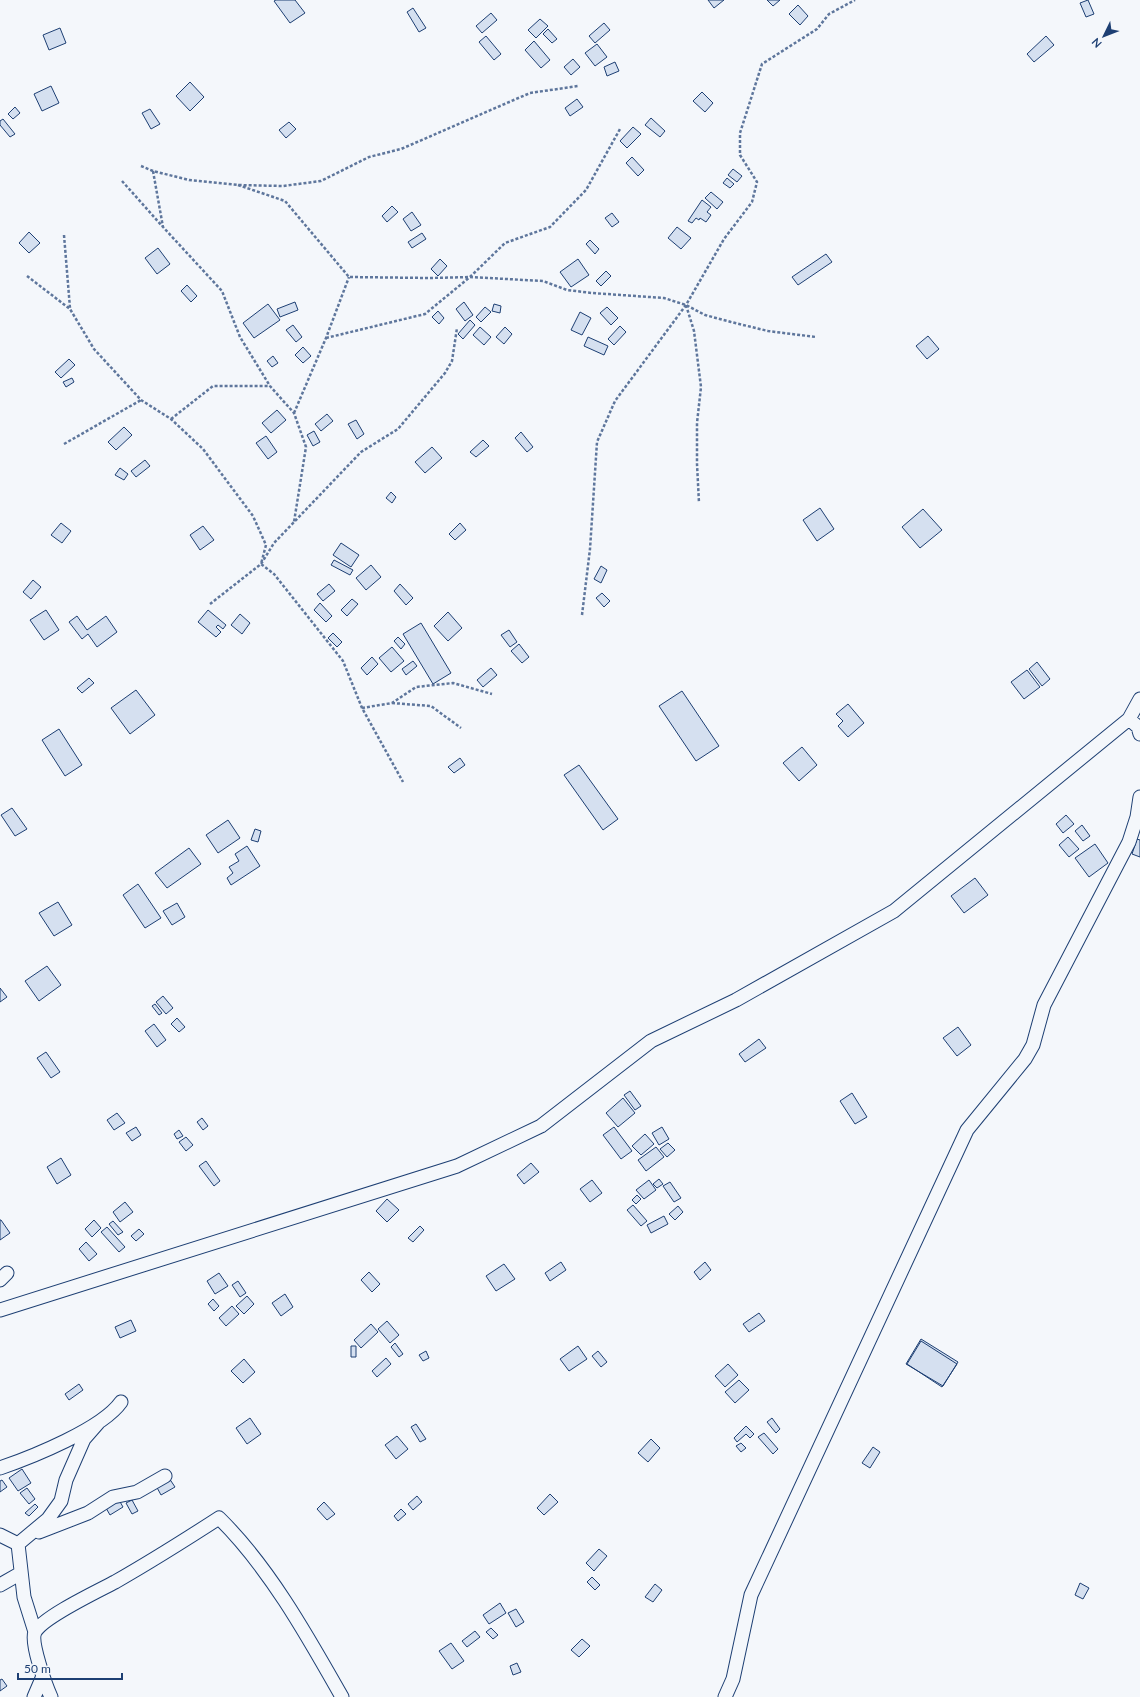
<svg xmlns="http://www.w3.org/2000/svg" width="1140" height="1697" font-family="Lato,sans-serif">
	<style>
		.building { fill: #d5e0f0; stroke: #1d3f73 }
		.lines { fill: none; stroke-linecap: round; stroke-linejoin: round }
		.street-casing { stroke: #1d3f73; stroke-width: 15 }
		.path { stroke: #5e769c; stroke-width: 2.5; stroke-dasharray: 3 2; stroke-linecap: butt }
		.street { stroke: #f4f7fb; stroke-width: 13 }
	</style>
	<rect width="100%" height="100%" fill="#f4f7fb"/>
	<path class="building" d="M276,0H295L305,13L290,23L274,1Z
		M708,0H724L714,8Z
		M767,0H780L773,6Z
		M1088,0L1094,14L1086,17L1080,3Z
		M798,5L808,16L800,25L789,14Z
		M413,8L426,28L419,32L407,12Z
		M491,13L497,20L482,33L476,26Z
		M540,19L548,26L536,38L528,30Z
		M604,23L610,30L595,43L589,36Z
		M60,28L66,43L49,50L43,35Z
		M548,29L557,39L552,43L543,34Z
		M486,36L501,54L494,60L479,42Z
		M1046,36L1054,45L1034,62L1027,54Z
		M534,41L550,60L541,68L525,50Z
		M597,44L607,57L595,66L585,53Z
		M573,59L580,67L571,75L564,67Z
		M615,62L619,71L607,76L604,67Z
		M190,82L204,97L190,111L176,96Z
		M51,86L59,103L42,111L34,94Z
		M702,92L713,103L705,112L693,101Z
		M577,99L583,107L570,116L565,108Z
		M15,107L20,113L13,119L8,114Z
		M150,109L160,124L151,129L142,113Z
		M651,118L665,131L660,137L645,125Z
		M3,119L15,134L10,137L0,125V121Z
		M289,122L296,129L286,138L279,130Z
		M633,127L641,134L627,148L620,141Z
		M632,157L644,170L638,176L626,163Z
		M733,169L742,176L737,182L728,175Z
		M727,178L734,184L730,188L723,183Z
		M711,192L723,202L717,209L705,198Z
		M702,200L711,207L707,212L711,215L706,222L700,218L699,220L696,218L692,223L688,221Z
		M392,206L398,212L387,222L382,216Z
		M412,212L421,225L411,231L403,219Z
		M612,213L619,222L612,227L605,218Z
		M677,227L691,238L681,249L668,238Z
		M29,232L40,243L29,253L19,243Z
		M422,233L426,239L412,248L408,242Z
		M590,240L599,249L595,254L586,244Z
		M158,248L170,264L157,274L145,258Z
		M826,254L832,262L798,285L792,277Z
		M440,259L447,266L438,276L431,269Z
		M578,259L589,275L571,287L560,272Z
		M606,271L611,276L601,286L596,281Z
		M187,285L197,296L191,302L181,291Z
		M295,302L298,310L280,317L277,309Z
		M464,302L473,315L465,321L456,309Z
		M268,304L280,320L254,338L243,323Z
		M494,304L501,306L500,313L492,311Z
		M485,307L491,312L481,322L476,317Z
		M607,307L618,318L611,325L600,313Z
		M438,311L444,318L439,324L432,317Z
		M580,312L591,318L582,335L571,330Z
		M470,320L475,325L463,339L458,334Z
		M293,325L302,337L296,342L286,330Z
		M620,326L626,332L614,345L608,339Z
		M480,327L491,337L484,345L473,335Z
		M505,327L512,334L504,344L496,337Z
		M928,336L939,349L927,359L916,346Z
		M588,337L608,346L604,355L584,346Z
		M303,347L311,356L303,363L295,355Z
		M273,356L278,363L272,367L267,361Z
		M69,359L75,365L61,378L55,372Z
		M72,378L74,382L66,387L63,382Z
		M277,410L286,420L271,433L262,423Z
		M327,414L333,421L321,431L315,424Z
		M356,420L364,434L357,439L348,424Z
		M124,427L132,435L116,450L108,442Z
		M314,431L320,442L313,446L307,435Z
		M521,432L533,447L527,452L515,438Z
		M266,436L277,452L268,459L256,443Z
		M483,440L489,446L476,457L470,452Z
		M432,447L442,458L425,473L415,462Z
		M145,460L150,466L136,477L131,471Z
		M120,468L128,474L124,480L115,475Z
		M391,492L396,497L392,503L386,498Z
		M820,508L834,529L817,541L803,520Z
		M923,509L942,530L920,548L902,527Z
		M61,523L71,531L62,543L51,535Z
		M460,523L466,530L455,540L449,534Z
		M203,526L214,540L200,550L190,535Z
		M341,543L359,555L351,567L333,555Z
		M334,560L353,570L350,575L331,565Z
		M371,565L381,577L366,590L356,578Z
		M601,566L607,570L601,583L594,579Z
		M33,580L41,587L31,599L23,592Z
		M329,584L335,591L323,601L317,594Z
		M400,584L413,598L406,605L394,591Z
		M602,593L610,601L604,607L596,598Z
		M352,599L358,604L347,616L341,610Z
		M320,603L332,616L326,622L314,610Z
		M46,610L59,630L44,640L30,620Z
		M208,610L226,625L223,629L218,625L216,627L221,632L216,637L198,622Z
		M448,612L462,628L448,641L434,626Z
		M240,614L250,623L242,634L231,625Z
		M77,616L87,630L106,616L117,632L97,647L88,634L82,639L69,622Z
		M421,623L451,673L433,684L403,634Z
		M509,630L517,642L510,647L501,635Z
		M333,633L342,642L337,647L328,638Z
		M398,637L405,644L401,649L394,641Z
		M519,644L529,657L522,663L511,651Z
		M392,647L404,661L391,672L379,658Z
		M372,657L378,664L367,675L361,668Z
		M413,661L417,666L406,675L402,669Z
		M1037,662L1050,679L1042,686L1029,669Z
		M491,668L497,675L483,687L477,680Z
		M1027,670L1040,687L1024,699L1011,682Z
		M89,678L94,683L82,693L77,688Z
		M136,690L155,715L130,734L111,708Z
		M682,691L719,746L696,761L659,706Z
		M848,704L864,723L848,737L838,726L843,721L836,714Z
		M59,729L82,765L65,776L42,740Z
		M802,747L817,765L799,781L783,763Z
		M460,758L465,765L454,773L448,767Z
		M579,765L618,819L603,830L564,775Z
		M12,808L27,829L15,836L1,815Z
		M1066,815L1074,824L1063,833L1056,824Z
		M228,820L240,838L218,853L206,835Z
		M1082,825L1090,836L1083,841L1075,831Z
		M255,829L261,831L258,842L251,840Z
		M1068,837L1079,849L1069,857L1059,845Z
		M1137,839L1140,840V857L1132,854Z
		M1095,844L1108,863L1089,877L1075,858Z
		M247,846L260,866L231,885L227,878L233,873L229,867L239,861L235,854Z
		M189,848L201,864L167,888L155,873Z
		M975,878L988,895L964,913L951,896Z
		M138,884L161,918L145,928L123,895Z
		M58,902L72,925L54,936L39,913Z
		M177,903L185,917L172,925L163,911Z
		M47,966L61,985L39,1001L25,981Z
		M0,988L7,997L0,1002Z
		M163,996L173,1008L166,1014L156,1002Z
		M155,1004L162,1013L159,1015L152,1006Z
		M177,1018L185,1027L179,1032L171,1024Z
		M154,1024L166,1040L157,1047L145,1031Z
		M958,1027L971,1045L957,1056L943,1038Z
		M759,1039L766,1048L745,1062L739,1054Z
		M46,1052L60,1072L51,1078L37,1058Z
		M630,1091L641,1106L635,1110L624,1095Z
		M852,1093L867,1117L855,1124L840,1101Z
		M623,1098L635,1113L618,1127L606,1113Z
		M117,1113L125,1123L114,1130L107,1120Z
		M202,1118L208,1126L203,1130L197,1122Z
		M136,1127L141,1135L132,1141L126,1133Z
		M614,1127L632,1151L621,1159L603,1135Z
		M662,1127L669,1139L659,1145L652,1133Z
		M179,1130L183,1136L177,1139L174,1134Z
		M645,1134L654,1144L641,1155L632,1146Z
		M186,1137L193,1145L186,1151L179,1142Z
		M668,1143L675,1150L667,1157L660,1149Z
		M656,1147L664,1157L646,1171L638,1160Z
		M61,1158L71,1175L57,1184L47,1167Z
		M206,1161L220,1181L214,1186L199,1166Z
		M531,1163L539,1172L524,1184L517,1175Z
		M659,1179L663,1184L657,1188L653,1184Z
		M592,1180L602,1193L590,1202L580,1189Z
		M649,1180L656,1190L644,1199L636,1190Z
		M670,1182L681,1198L674,1202L663,1186Z
		M637,1195L641,1199L636,1204L632,1200Z
		M387,1199L399,1210L387,1222L376,1211Z
		M125,1202L133,1212L120,1222L113,1212Z
		M633,1205L647,1221L641,1226L627,1210Z
		M678,1206L683,1212L675,1220L669,1214Z
		M664,1216L668,1224L651,1233L647,1225Z
		M0,1220H1L10,1233L0,1240Z
		M94,1220L101,1228L92,1237L85,1229Z
		M113,1221L123,1232L118,1235L109,1224Z
		M420,1226L424,1230L413,1242L408,1238Z
		M107,1227L125,1247L119,1252L101,1232Z
		M139,1229L144,1234L136,1241L131,1236Z
		M86,1242L97,1254L89,1261L79,1249Z
		M561,1262L566,1270L550,1281L545,1273Z
		M705,1262L711,1270L700,1280L694,1272Z
		M504,1264L515,1279L496,1291L486,1276Z
		M369,1272L380,1284L372,1292L361,1280Z
		M219,1273L228,1286L215,1294L207,1281Z
		M238,1281L246,1293L240,1297L232,1285Z
		M285,1294L293,1307L281,1316L272,1303Z
		M247,1296L254,1304L244,1314L236,1306Z
		M213,1299L219,1306L214,1311L208,1304Z
		M232,1306L239,1314L226,1326L219,1318Z
		M759,1313L765,1321L749,1332L743,1324Z
		M131,1320L136,1331L120,1338L115,1327Z
		M387,1321L399,1335L390,1343L378,1329Z
		M371,1324L378,1332L361,1348L354,1340Z
		M921,1339L958,1362L943,1386L906,1364Z
		M921,1341L957,1364L942,1387L907,1364Z
		M395,1343L403,1354L399,1357L391,1347Z
		M351,1346H356V1357H351Z
		M578,1346L587,1359L569,1371L560,1359Z
		M426,1351L429,1358L423,1361L419,1355Z
		M598,1351L607,1362L601,1367L592,1356Z
		M386,1358L391,1364L377,1377L372,1371Z
		M244,1359L255,1372L243,1383L231,1371Z
		M728,1364L738,1375L725,1387L715,1376Z
		M739,1380L749,1390L735,1403L725,1392Z
		M79,1384L83,1390L69,1400L65,1394Z
		M250,1418L261,1434L247,1444L236,1428Z
		M772,1418L780,1429L776,1433L767,1422Z
		M416,1424L426,1439L420,1442L411,1427Z
		M746,1426L754,1434L750,1438L746,1434L737,1442L734,1438Z
		M764,1433L778,1449L773,1454L758,1437Z
		M397,1436L408,1449L396,1459L385,1445Z
		M651,1439L660,1448L648,1462L638,1453Z
		M741,1443L746,1448L741,1452L736,1446Z
		M873,1447L880,1452L870,1468L862,1463Z
		M22,1469L31,1483L18,1491L9,1478Z
		M167,1475L175,1487L161,1495L154,1482Z
		M2,1480L7,1487L0,1492V1481Z
		M27,1488L35,1499L29,1504L20,1493Z
		M550,1494L558,1502L544,1515L537,1508Z
		M417,1496L422,1502L413,1510L408,1504Z
		M119,1500L123,1507L110,1515L106,1508Z
		M132,1500L138,1511L132,1514L126,1503Z
		M324,1502L335,1514L327,1520L317,1509Z
		M35,1504L38,1507L29,1516L25,1513Z
		M401,1509L406,1514L398,1521L394,1516Z
		M599,1549L607,1556L594,1571L586,1563Z
		M592,1577L600,1585L595,1590L587,1582Z
		M1080,1583L1089,1588L1083,1599L1075,1595Z
		M655,1584L662,1590L653,1602L645,1597Z
		M500,1603L506,1613L489,1624L483,1615Z
		M516,1609L524,1622L516,1627L508,1613Z
		M491,1628L498,1635L493,1639L486,1632Z
		M475,1631L480,1637L467,1647L462,1641Z
		M582,1639L590,1646L579,1657L571,1650Z
		M451,1643L464,1661L452,1669L439,1651Z
		M517,1663L521,1672L513,1675L510,1666Z
		M2,1679L7,1686L0,1691V1680Z"/>
	<g class="lines">
		<defs>
			<path id="street" d="M1129,719L1138,727L1140,734
				M0,1280L7,1273
				M0,1310L457,1166L541,1126L651,1041L736,1000L894,911L1129,719L1140,699
				M0,1468C32,1457 102,1429 121,1402
				M39,1532L88,1513L113,1497L137,1492L165,1476
				M0,1535L18,1544
				M0,1585L21,1573
				M35,1632L24,1597L18,1544L48,1519L61,1501L66,1480L84,1439L98,1423
				M34,1697L43,1676
				M51,1697C46,1686 30,1642 35,1632C43,1617 98,1591 115,1582C150,1562 185,1540 219,1518C269,1567 308,1637 342,1697
				M725,1697L733,1679L751,1595L967,1130L1025,1059L1033,1045L1044,1005L1129,842L1137,817L1140,797"/>
		</defs>
		<use href="#street" class="street-casing"/>
		<path class="path" d="M141,166L153,171L189,180L238,185L283,186L321,181L369,157L401,149L530,93L578,86
			M153,171L163,227
			M122,181L163,227L222,291L240,337L270,386L294,413L306,447L294,522
			M238,185L285,201L349,277L430,278L470,277L543,281L567,290L592,293L664,298L686,305L705,315L731,322L768,331L816,337
			M64,235L70,308
			M27,276L70,309L94,349L141,400L171,419L203,449L253,516L266,545L261,564L274,574L343,661L362,708L403,782
			M686,305L694,331L701,387L697,423V464L699,503
			M326,338L425,314L470,277L505,243L550,227L586,190L620,129
			M294,413L326,338L349,277
			M171,419L213,386H270
			M64,444L141,400
			M210,604L261,564L274,543L361,452L398,429L445,373L452,361L457,328
			M582,615L590,549L597,442L615,401L686,305L724,239L752,202L757,182L740,155V133L762,64L817,29L829,14L855,0
			M392,703L431,706L461,728
			M362,708L392,703L416,687L453,683L492,694"/>
		<use href="#street" class="street"/>
	</g>
	<g transform="translate(1104 36) rotate(227)" stroke="#f4f7fb" stroke-width="3" paint-order="stroke">
	<path d="M0-3L7 15L0 10L-7 15Z" fill="#1d3f73"/>
	<text y="-6" font-size="11" font-weight="bold" text-anchor="middle" fill="#1d3f73">N</text>
	</g>
	<path d="M18 1673v6h104v-6" fill="none" stroke="#1d3f73" stroke-width="2"/>
	<text x="24" y="1673" font-size="12" fill="#1d3f73" stroke="#f4f7fb" stroke-width="3" paint-order="stroke">50 m</text>
</svg>
